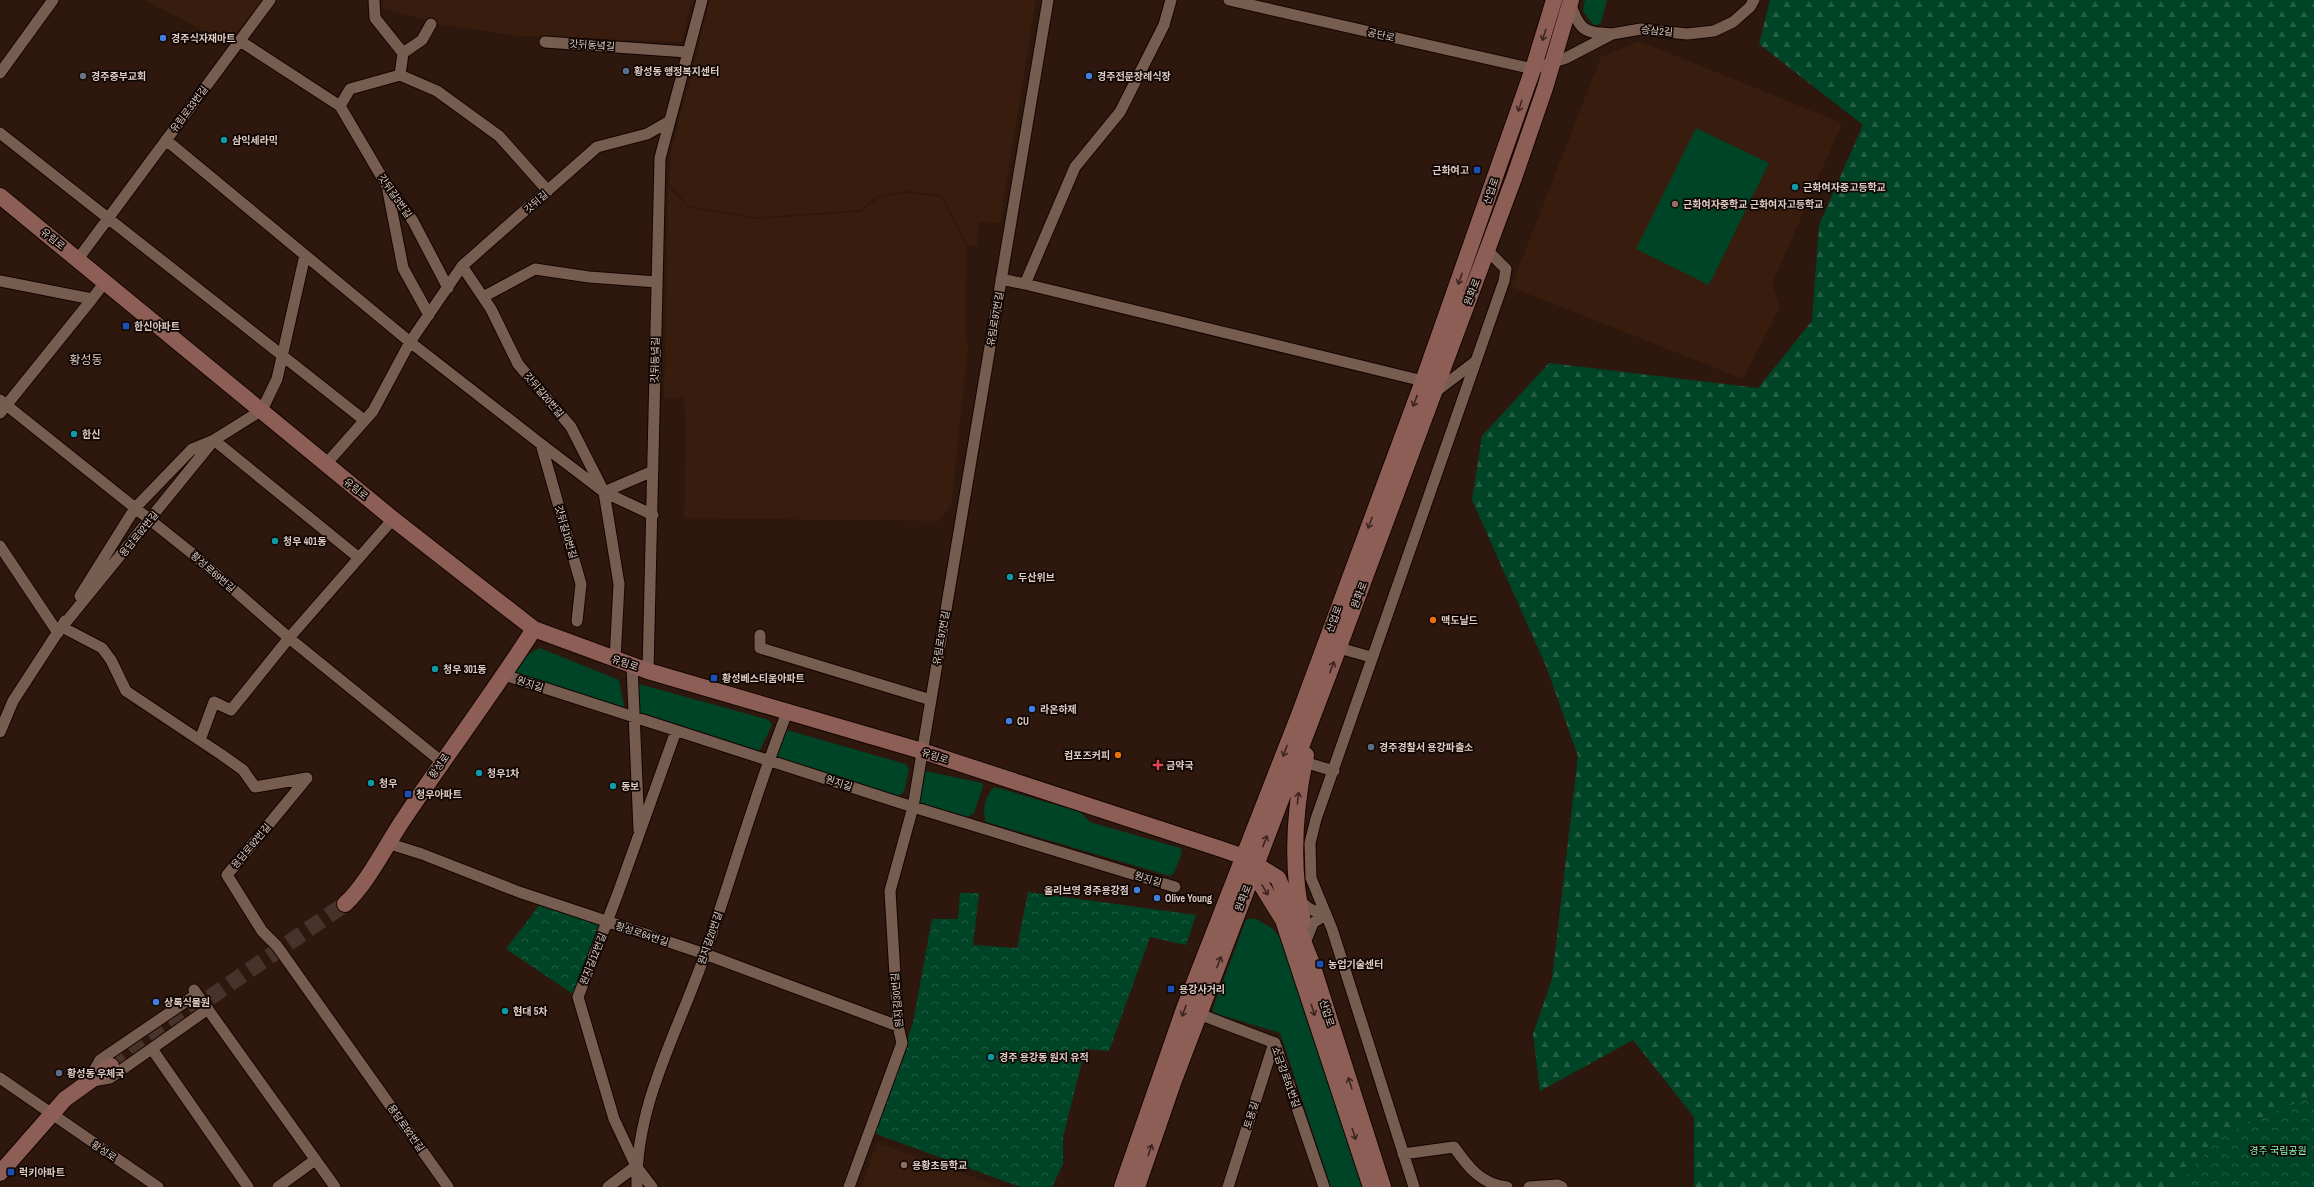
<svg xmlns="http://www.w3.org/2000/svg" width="2314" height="1187" font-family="'Archivo Narrow','Noto Sans KR',sans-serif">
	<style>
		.built { fill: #381c0e }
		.grass { fill: #004427 }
		.forest { fill: url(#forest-firs) }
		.park { fill: url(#park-crowns) }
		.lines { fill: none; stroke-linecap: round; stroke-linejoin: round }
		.secondary-tunnel { stroke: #48332a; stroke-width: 16; stroke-dasharray: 16 8; stroke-linecap: butt }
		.street-casing { stroke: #150400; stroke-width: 13 }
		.secondary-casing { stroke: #150400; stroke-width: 18 }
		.street { stroke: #775c50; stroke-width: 11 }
		.secondary { stroke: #8d5e56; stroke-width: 16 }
		.oneway { stroke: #3c2520 }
		.shop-dot { fill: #3f7fe0; stroke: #100603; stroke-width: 1.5 }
		.service-dot { fill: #5c6f8a; stroke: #100603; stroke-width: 1.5 }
		.worship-dot { fill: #6b7280; stroke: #100603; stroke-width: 1.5 }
		.culture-dot { fill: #0f9aa8; stroke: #100603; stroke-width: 1.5 }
		.transit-dot { fill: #1a4fb4; stroke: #100603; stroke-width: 1.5 }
		.education-dot { fill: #8d6e63; stroke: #100603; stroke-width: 1.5 }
		.food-dot { fill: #e8710a; stroke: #100603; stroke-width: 1.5 }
		.health-dot { fill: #e0444e; stroke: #100603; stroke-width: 1.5 }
		.labels { text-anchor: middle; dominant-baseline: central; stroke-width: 3.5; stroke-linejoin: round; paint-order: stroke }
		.street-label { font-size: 10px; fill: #ddcdc6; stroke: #100603 }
		.poi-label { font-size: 10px; font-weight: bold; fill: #ddcdc6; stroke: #100603; text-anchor: start }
		.park-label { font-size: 10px; fill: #87f8ba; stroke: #100603 }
		.quarter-label { font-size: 12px; fill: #ddcdc6; stroke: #100603 }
	</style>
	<defs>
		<pattern id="forest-firs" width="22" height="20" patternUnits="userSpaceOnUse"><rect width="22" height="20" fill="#004427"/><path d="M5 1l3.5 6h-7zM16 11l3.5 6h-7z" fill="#255e45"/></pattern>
		<pattern id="park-crowns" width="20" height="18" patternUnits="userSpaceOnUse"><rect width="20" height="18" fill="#004427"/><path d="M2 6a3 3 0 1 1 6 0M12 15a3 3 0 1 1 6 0" fill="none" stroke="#255e45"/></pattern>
	</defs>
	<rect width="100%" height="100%" fill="#2e180e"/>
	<path class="built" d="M145,0H263L230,45Z
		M382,0H692L682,42L518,36L443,25L383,8Z
		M710,0H1036L1000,223L979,222L977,245L968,246L942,195L905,191L877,196L860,210L757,217L688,206L669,183L671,153Z
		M1639,41L1842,123L1772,284L1780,307L1743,379L1511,287L1601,57Z
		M668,186L688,207L754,219L861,212L878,198L905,193L941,197L967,248L965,322L968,349L951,506L939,521L684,518L686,429L684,398H664Z
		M877,1143L1003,1187H861Z"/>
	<path class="grass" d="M1585,0H1607L1601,23L1594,26L1583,11Z
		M1696,128L1769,163L1709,285L1636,249Z
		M540,648L619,680L624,706L618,709L516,675L514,671L530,653Z
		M639,684L769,720L772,725L759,752L636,714Z
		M783,729L906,764L909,769L904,792L898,796L778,759L773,756Z
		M921,770L982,783L983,786L974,813L966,818L921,803L916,798Z
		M995,787L1080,812L1090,822L1180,848L1182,853L1174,873L1170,876L986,822C982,812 985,794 995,787Z
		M1254,918L1272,928L1282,939L1367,1187H1331L1280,1033L1214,1013L1213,1008L1246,920Z"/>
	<path class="forest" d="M1770,0H2314V1187H1694V1117L1633,1040L1540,1091L1533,1034L1552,979L1578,756L1546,666L1472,500L1482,436L1549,363L1758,388L1812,321L1819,225L1863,125L1759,44Z"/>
	<path class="park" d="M1028,892L1196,915L1186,945L1150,937L1109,1051L1085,1049L1063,1137V1164L1052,1187H1020L874,1133L913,1023L932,919H958L960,893H979L973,945L1017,948Z
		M541,903L601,925L573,994L506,949Z
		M2314,1095V1187H2176L2222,1135Z"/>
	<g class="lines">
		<path class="secondary-tunnel" d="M111,1066L345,904"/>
		<defs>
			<path id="street" d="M374,0L375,18L403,53
				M1229,0L1533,69L1566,58L1612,34L1641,29L1687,34L1714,31L1733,22L1750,7L1754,0
				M1570,3C1581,31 1582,32 1612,34
				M240,41L340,106L387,186L413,221L448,288
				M545,42L687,52
				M0,73L53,0
				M400,75L403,53L422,40L431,24
				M340,106L350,89L400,75L437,91L499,136L548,191
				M0,133L364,420
				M166,140L410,342L541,444L604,492L653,515
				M388,191L403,268L429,315
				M78,259L270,0
				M462,266L491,309L518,364L571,427L604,492L619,584L615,660
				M1001,279L1025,284L1075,167L1120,112L1164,25L1171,0
				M0,281L92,299L105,282
				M1025,284L1423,381
				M483,297L535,269L589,277L657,282
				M1434,393L1476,361
				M0,400L194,555L289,638L442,762
				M0,413L92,299
				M541,444L581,584L577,621
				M326,464L373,411L410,342L462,266L597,147L647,134L668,122
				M604,492L653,471
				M0,546L58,633
				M359,558L214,440L62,627L102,648L111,660L126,691L222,755L243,770L255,787L307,778L227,875L262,931L277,946L448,1187
				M80,596L135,508L192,449L214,440L262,410L277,379L305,255
				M760,635V648L931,700
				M1339,648L1371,657
				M632,666L639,830
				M648,671L660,158L702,0
				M504,675L913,807L1175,887
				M0,732L13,701L65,621
				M200,740L214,702L231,710L289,638L393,519
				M1304,762L1334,771
				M387,843L422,854L519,892L705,954L898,1026
				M1299,897C1305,909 1313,911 1326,914
				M1307,938L1313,923L1326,914
				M194,990L335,1187
				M1199,1014L1275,1043L1324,1187
				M152,1049L248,1187
				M0,1078L158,1187
				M90,1078L100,1060L197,994
				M93,1081L110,1078L208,1009
				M1403,1154L1454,1147C1468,1167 1481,1184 1507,1187
				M278,1187L315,1160
				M608,1187L636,1166
				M637,1187C635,1104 679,1030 705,954C733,873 756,790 788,710
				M652,1187L636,1166L614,1119L578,997L618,893L676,731
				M849,1187L902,1043L898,1026L890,891L913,807L1048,0
				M1228,1187L1274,1043
				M1414,1187L1332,929L1311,878L1310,843L1316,819L1504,281L1506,269L1487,250
				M1529,1187L1558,1185L1562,1187"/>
			<path id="secondary" d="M0,196L393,519L534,629L648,671L922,751L1221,849L1244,857L1278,878L1311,961L1383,1187
				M1249,865L1283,920L1371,1187
				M345,904C368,883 387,843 405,817C447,754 493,693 534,629
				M1303,922C1290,866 1294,811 1306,755
				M0,1173L65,1099L111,1066
				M1122,1187L1184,1009L1299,715L1423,381L1533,69L1554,0
				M1137,1187L1173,1083L1330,671L1514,178L1545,88L1571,0"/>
		</defs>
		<use href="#street" class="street-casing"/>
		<use href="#secondary" class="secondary-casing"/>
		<use href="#street" class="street"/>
		<use href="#secondary" class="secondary"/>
	</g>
	<defs><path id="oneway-shaft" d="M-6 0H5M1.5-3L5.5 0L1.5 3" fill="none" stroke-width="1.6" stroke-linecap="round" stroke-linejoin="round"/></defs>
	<g class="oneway">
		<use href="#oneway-shaft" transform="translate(1544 35) rotate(108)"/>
		<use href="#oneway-shaft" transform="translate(1520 106) rotate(109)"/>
		<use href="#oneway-shaft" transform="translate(1460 279) rotate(110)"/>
		<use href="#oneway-shaft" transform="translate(1415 401) rotate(111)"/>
		<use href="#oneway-shaft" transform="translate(1370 523) rotate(110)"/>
		<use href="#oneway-shaft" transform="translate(1332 667) rotate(-69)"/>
		<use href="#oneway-shaft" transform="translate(1285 751) rotate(111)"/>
		<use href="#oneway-shaft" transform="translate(1298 798) rotate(-84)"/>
		<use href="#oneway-shaft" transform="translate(1265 841) rotate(-69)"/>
		<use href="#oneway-shaft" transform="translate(1265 890) rotate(59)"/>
		<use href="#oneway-shaft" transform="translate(1219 962) rotate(-69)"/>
		<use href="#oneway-shaft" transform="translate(1313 1010) rotate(72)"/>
		<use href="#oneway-shaft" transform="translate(1184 1011) rotate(110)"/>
		<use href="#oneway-shaft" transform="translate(1350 1083) rotate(-108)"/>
		<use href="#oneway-shaft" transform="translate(1354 1134) rotate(72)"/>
		<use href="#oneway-shaft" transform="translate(1150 1150) rotate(-71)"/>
	</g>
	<g class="shop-dot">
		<circle cx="163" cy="38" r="4"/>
		<circle cx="1089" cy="76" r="4"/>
		<circle cx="1032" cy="709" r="4"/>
		<circle cx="1009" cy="721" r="4"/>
		<circle cx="1137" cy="890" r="4"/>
		<circle cx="1157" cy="898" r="4"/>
		<circle cx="156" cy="1002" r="4"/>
	</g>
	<g class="service-dot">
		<circle cx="626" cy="71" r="4"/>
		<circle cx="1371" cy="747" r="4"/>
		<circle cx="59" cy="1073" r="4"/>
	</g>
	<circle class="worship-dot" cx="83" cy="76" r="4"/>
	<g class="culture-dot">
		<circle cx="224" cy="140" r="4"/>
		<circle cx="1795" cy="187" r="4"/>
		<circle cx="74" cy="434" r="4"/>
		<circle cx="275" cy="541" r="4"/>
		<circle cx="1010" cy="577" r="4"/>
		<circle cx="435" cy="669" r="4"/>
		<circle cx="479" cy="773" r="4"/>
		<circle cx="371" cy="783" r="4"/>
		<circle cx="613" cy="786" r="4"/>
		<circle cx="505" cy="1011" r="4"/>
		<circle cx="991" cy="1057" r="4"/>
	</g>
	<g class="transit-dot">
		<rect x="1473" y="166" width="8" height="8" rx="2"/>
		<rect x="122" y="322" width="8" height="8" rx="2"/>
		<rect x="710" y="674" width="8" height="8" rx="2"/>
		<rect x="404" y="790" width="8" height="8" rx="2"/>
		<rect x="1316" y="960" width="8" height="8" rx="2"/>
		<rect x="1167" y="985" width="8" height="8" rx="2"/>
		<rect x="7" y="1168" width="8" height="8" rx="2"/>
	</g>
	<g class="education-dot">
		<circle cx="1675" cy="204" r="4"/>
		<circle cx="904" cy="1165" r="4"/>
	</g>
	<g class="food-dot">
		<circle cx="1433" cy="620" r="4"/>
		<circle cx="1118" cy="755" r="4"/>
	</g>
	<path class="health-dot" d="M1156 759h4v4h4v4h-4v4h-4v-4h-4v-4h4z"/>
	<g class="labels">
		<g class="street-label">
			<text transform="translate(1657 31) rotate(5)">승삼2길</text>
			<text transform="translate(1381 35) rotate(13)">공단로</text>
			<text transform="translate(592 45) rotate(4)">갓뒤동녘길</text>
			<text transform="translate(189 109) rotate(-53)">유림로33번길</text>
			<text transform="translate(1491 191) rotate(-71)">산업로</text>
			<text transform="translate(395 196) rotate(55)">갓뒤길3번길</text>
			<text transform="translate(536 202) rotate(-41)">갓뒤길</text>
			<text transform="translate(53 239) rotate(39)">유림로</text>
			<text transform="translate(1472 292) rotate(-69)">원화로</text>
			<text transform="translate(995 319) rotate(-80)">유림로97번길</text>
			<text transform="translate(655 360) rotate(-89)">갓뒤동녘길</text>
			<text transform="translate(544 395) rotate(50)">갓뒤길20번길</text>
			<text transform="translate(356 489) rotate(39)">유림로</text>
			<text transform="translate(566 532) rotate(74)">갓뒤길10번길</text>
			<text transform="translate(139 534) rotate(-51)">용담로92번길</text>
			<text transform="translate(213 572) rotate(41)">황성로69번길</text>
			<text transform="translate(1359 595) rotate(-69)">원화로</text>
			<text transform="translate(1334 619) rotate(-70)">산업로</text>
			<text transform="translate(941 638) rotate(-80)">유림로97번길</text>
			<text transform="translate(625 663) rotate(19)">유림로</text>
			<text transform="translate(530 684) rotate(18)">원지길</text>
			<text transform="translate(935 756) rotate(18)">유림로</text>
			<text transform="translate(439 766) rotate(-55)">황성로</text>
			<text transform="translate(839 783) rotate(18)">원지길</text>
			<text transform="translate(251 846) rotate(-50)">용담로92번길</text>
			<text transform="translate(1148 879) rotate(17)">원지길</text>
			<text transform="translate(1243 898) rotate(-69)">원화로</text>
			<text transform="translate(642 934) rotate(18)">황성로64번길</text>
			<text transform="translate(710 938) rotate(-71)">원지길20번길</text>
			<text transform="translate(593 959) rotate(-68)">원지길12번길</text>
			<text transform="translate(897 1000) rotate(-95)">원지길30번길</text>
			<text transform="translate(1327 1013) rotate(72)">산업로</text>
			<text transform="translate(1286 1077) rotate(70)">소금강로61번길</text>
			<text transform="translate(1251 1115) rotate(-73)">토용길</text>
			<text transform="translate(406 1128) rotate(55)">용담로92번길</text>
			<text transform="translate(104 1151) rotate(34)">황성로</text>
		</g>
		<g class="poi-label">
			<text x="171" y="38">경주식자재마트</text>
			<text x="634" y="71">황성동 행정복지센터</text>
			<text x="91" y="76">경주중부교회</text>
			<text x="1097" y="76">경주전문장례식장</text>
			<text x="232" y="140">삼익세라믹</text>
			<text x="1469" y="170" text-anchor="end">근화여고</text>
			<text x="1803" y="187">근화여자중고등학교</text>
			<text x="1683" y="204">근화여자중학교 근화여자고등학교</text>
			<text x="134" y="326">한신아파트</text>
			<text x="82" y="434">한신</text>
			<text x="283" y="541">청우 401동</text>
			<text x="1018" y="577">두산위브</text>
			<text x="1441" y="620">맥도날드</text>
			<text x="443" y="669">청우 301동</text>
			<text x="722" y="678">황성베스티움아파트</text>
			<text x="1040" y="709">라온하제</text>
			<text x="1017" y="721">CU</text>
			<text x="1379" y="747">경주경찰서 용강파출소</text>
			<text x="1110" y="755" text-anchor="end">컴포즈커피</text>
			<text x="1166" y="765">금약국</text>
			<text x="487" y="773">청우1차</text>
			<text x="379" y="783">청우</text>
			<text x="621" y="786">동보</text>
			<text x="416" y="794">청우아파트</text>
			<text x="1129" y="890" text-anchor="end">올리브영 경주용강점</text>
			<text x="1165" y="898">Olive Young</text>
			<text x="1328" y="964">농업기술센터</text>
			<text x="1179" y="989">용강사거리</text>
			<text x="164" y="1002">상록식물원</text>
			<text x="513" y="1011">현대 5차</text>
			<text x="999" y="1057">경주 용강동 원지 유적</text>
			<text x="67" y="1073">황성동 우체국</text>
			<text x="912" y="1165">용황초등학교</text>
			<text x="19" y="1172">럭키아파트</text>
		</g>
		<g class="park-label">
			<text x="2278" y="1150">경주 국립공원</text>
		</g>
		<g class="quarter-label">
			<text x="86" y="360">황성동</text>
		</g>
	</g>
</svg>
